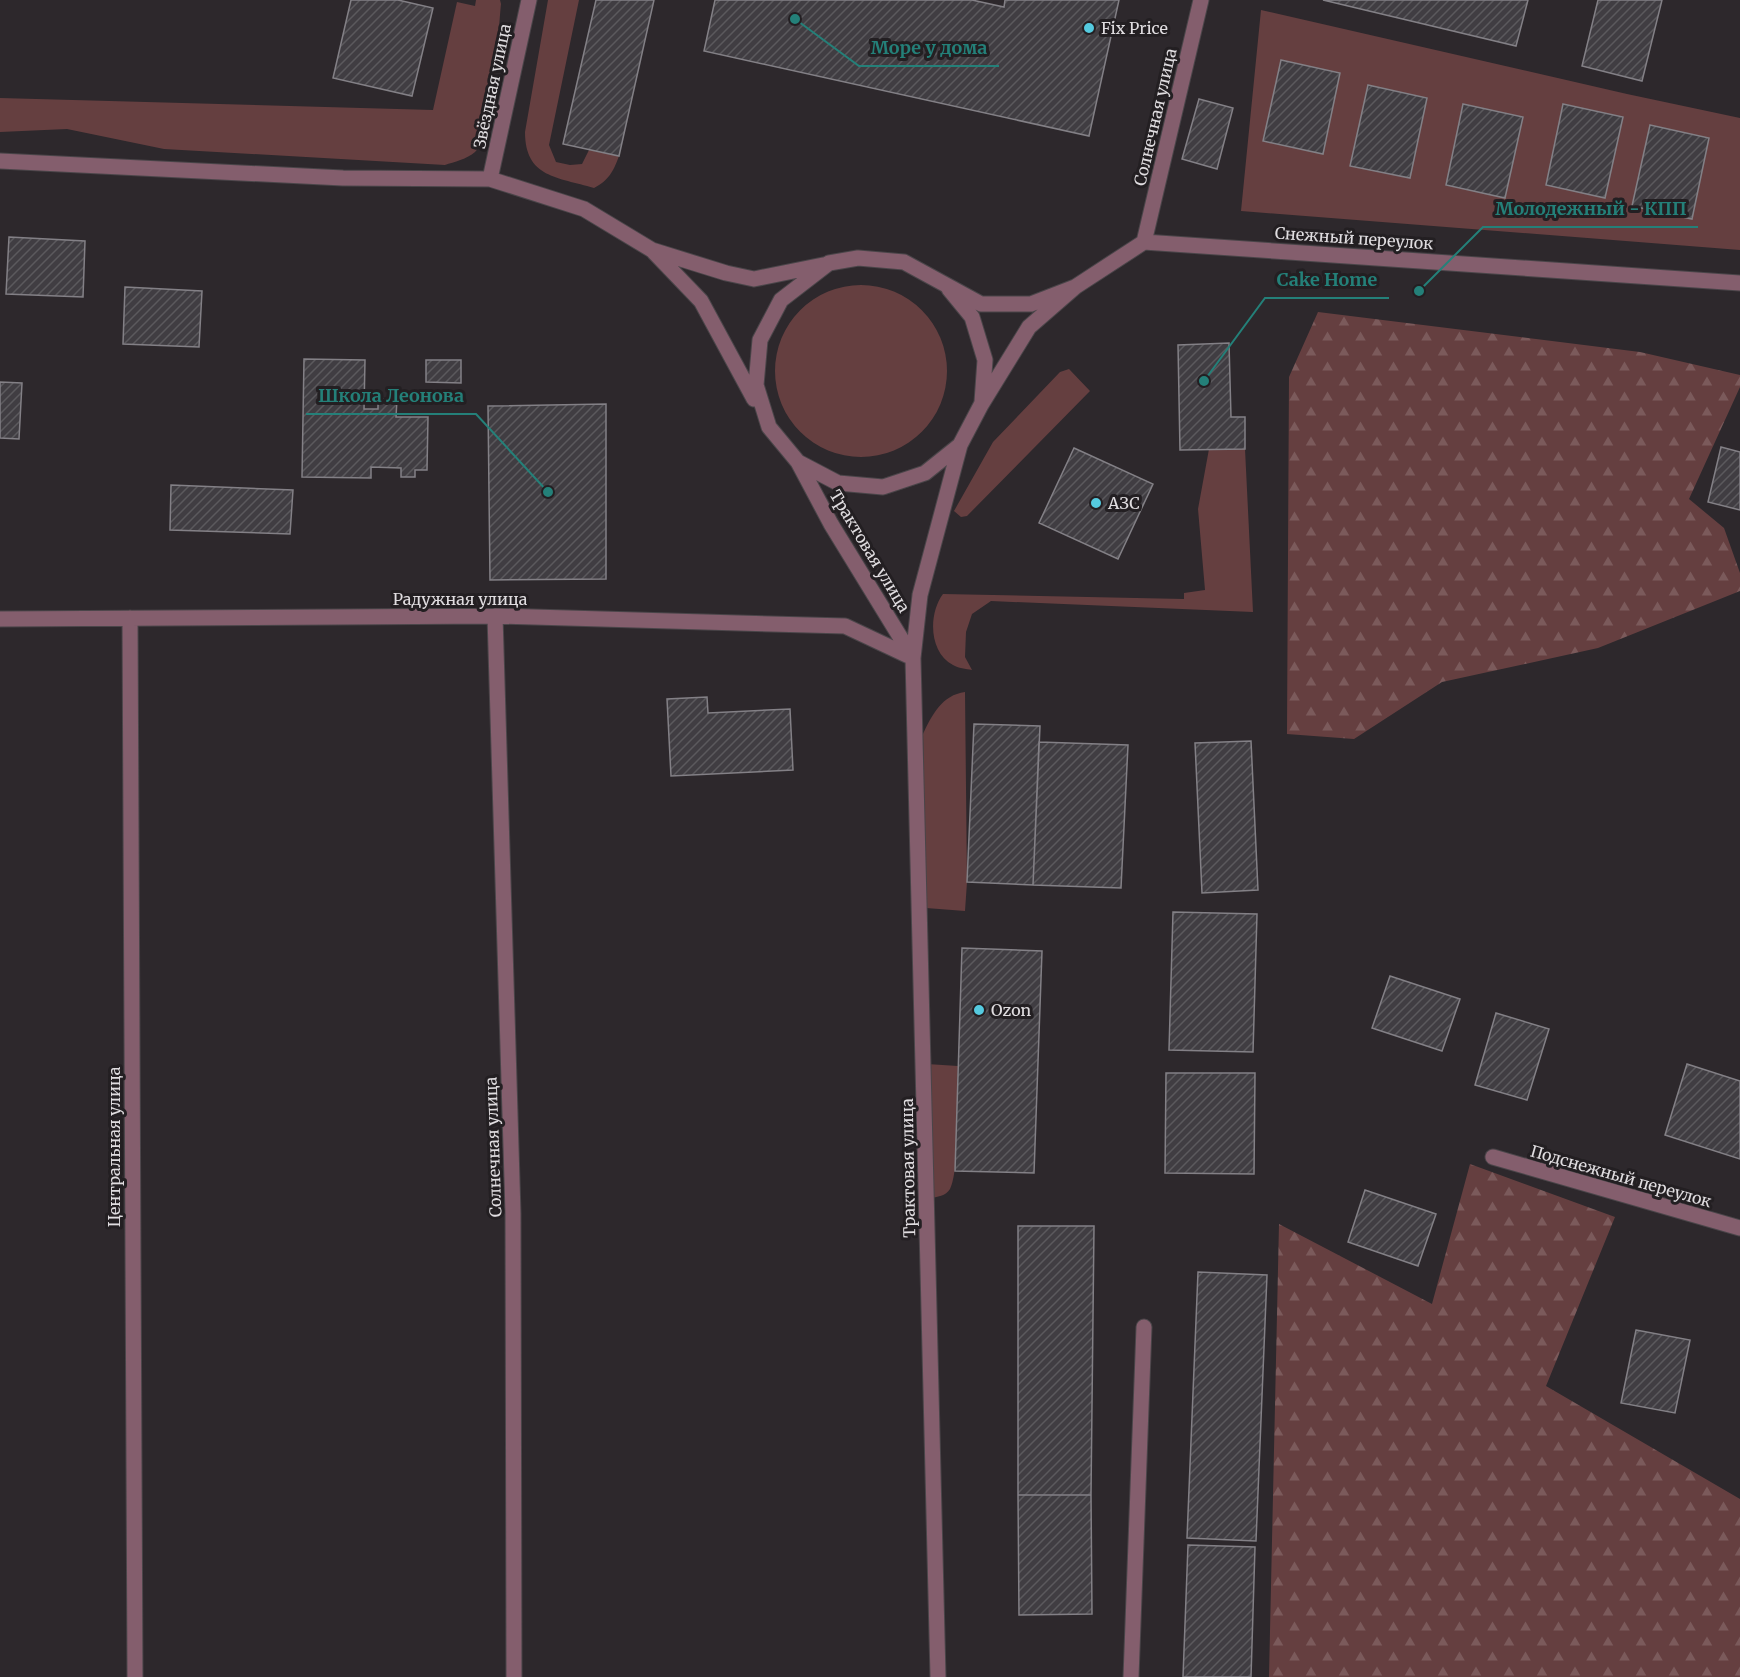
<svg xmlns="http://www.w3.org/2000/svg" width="1740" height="1677" font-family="Merriweather,serif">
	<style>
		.green { fill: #653f40 }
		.forest { fill: url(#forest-firs) }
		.building { fill: url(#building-hatch); stroke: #838086; stroke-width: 1.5 }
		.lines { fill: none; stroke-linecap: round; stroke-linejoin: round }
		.minor-casing { stroke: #4a4549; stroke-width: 17 }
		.minor { stroke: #845e6d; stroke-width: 15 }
		.poi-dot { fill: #55cadf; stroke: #231f22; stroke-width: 2 }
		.labels { text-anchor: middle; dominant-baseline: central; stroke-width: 6; stroke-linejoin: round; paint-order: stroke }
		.poi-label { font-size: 16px; fill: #e0dde0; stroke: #231f22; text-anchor: start }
		.street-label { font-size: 16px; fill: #e0dde0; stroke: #231f22 }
		.leader { fill: none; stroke: #248079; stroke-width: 2 }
		.callout-dot { fill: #248079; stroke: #231f22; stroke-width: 2 }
		.callout-label { font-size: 18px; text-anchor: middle; font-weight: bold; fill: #248079; stroke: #231f22; stroke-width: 6; stroke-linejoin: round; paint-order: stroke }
	</style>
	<defs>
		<pattern id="forest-firs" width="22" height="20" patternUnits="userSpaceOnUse" patternTransform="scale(1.5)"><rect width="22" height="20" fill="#653f40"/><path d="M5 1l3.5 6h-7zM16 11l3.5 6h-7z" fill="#7b5a5b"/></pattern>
		<pattern id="building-hatch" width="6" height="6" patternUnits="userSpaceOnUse" patternTransform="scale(1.5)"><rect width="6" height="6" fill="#403d42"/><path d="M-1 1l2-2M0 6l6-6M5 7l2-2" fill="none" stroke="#5b595d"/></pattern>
	</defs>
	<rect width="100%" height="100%" fill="#2d282c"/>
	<path class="green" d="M476,0H500L501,4C498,32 494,136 475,152C467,159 454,162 445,165L164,149L67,129L0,132V98L433,110L457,2L475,6Z
		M548,0H579L549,145L556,162L570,165L582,164L589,150L619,156C613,172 609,180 594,188C558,177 525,178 525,132Z
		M1261,10L1627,94L1740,118V250L1241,211Z
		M775 371a86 86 0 1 1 172 0a86 86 0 1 1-172 0Z
		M1069,369L1090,391L967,516L961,517L954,511L993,442L1060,372Z
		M1209,449H1245L1253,612L991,601L972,614L966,632L965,657L972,670C966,669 958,668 953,665C929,653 928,614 943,594L1184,599V593L1205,590L1198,509Z
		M965,692L967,882L965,911L926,908L923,734C932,715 942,695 965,692Z
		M927,1064L958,1066C957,1091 960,1171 950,1189C946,1196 937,1197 930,1198Z"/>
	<path class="forest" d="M1318,312L1640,352L1740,375V387L1689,499L1724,528L1740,573V591L1598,648L1442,682L1354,739L1287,734L1289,377Z
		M1470,1164L1615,1217L1546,1386L1740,1499V1677H1269L1279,1224L1432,1304Z"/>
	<path class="building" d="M351,0H398L433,8L412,96L333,78Z
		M596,0H654L619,156L563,144Z
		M715,0H972L1004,7L1005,0H1119L1089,136L704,51Z
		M1323,0H1528L1516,46Z
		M1598,0H1662L1642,81L1582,66Z
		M1281,60L1340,73L1323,154L1263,141Z
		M1368,85L1427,98L1410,178L1350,166Z
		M1199,99L1233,108L1217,169L1182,159Z
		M1463,104L1523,117L1505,198L1446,185Z
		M1563,104L1623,117L1605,198L1546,185Z
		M1650,125L1709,138L1692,219L1632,206Z
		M9,237L85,241L83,297L6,294Z
		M125,287L202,291L199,347L123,344Z
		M1229,343L1231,417H1245V449L1180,450L1178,345Z
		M304,359L365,360L364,409H378V399H397L396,417H428L427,470H415V477H401V468L371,467V478L302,477Z
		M426,360H461V383L426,382Z
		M0,382L22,383L19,439L0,438Z
		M606,404V579L490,580L488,406Z
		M1721,447L1740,452V510L1708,502Z
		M1074,448L1153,484L1118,559L1039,523Z
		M171,485L293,490L290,534L170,530Z
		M707,697L708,713L790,709L793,770L671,776L667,699Z
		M974,724L1040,726L1033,885L967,882Z
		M1251,741L1258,890L1202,893L1195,743Z
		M1039,742L1128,745L1121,888L1033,885Z
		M1173,912L1257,914L1253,1052L1169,1050Z
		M962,948L1042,951L1034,1173L955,1171Z
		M1390,976L1460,999L1442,1051L1372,1028Z
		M1496,1013L1549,1029L1527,1100L1475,1085Z
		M1687,1064L1740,1081V1159L1665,1135Z
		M1166,1073H1255L1254,1174L1165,1173Z
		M1365,1190L1436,1214L1418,1266L1348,1242Z
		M1018,1226H1094L1091,1495H1018Z
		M1198,1272L1267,1275L1256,1541L1187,1538Z
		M1636,1330L1690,1340L1675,1413L1621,1403Z
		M1018,1495H1091L1092,1614L1019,1615Z
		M1188,1545L1255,1547L1251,1677H1183Z"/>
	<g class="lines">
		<defs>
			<path id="minor" d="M0,161L343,178L490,179L584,209L652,250L726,273L754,279L823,265
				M490,179L529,0
				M1144,242L1740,283
				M1144,242L1201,0
				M654,252L701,301L754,399
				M1075,287L1031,304H981L904,262L858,258L829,263L781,300L760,340L756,385L769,427L798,462L838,483L883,487L925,473L960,445L981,405L1029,327L1075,287L1144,242
				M949,289L972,317L985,360L982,402
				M798,462L831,524L913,658
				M495,616L513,1213L514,1677
				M130,618L135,1677
				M0,619L495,616L845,626L913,658
				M1493,1157L1740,1228
				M938,1677L913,658L920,595L960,445
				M1131,1677L1144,1327"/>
		</defs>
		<use href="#minor" class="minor-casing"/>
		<use href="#minor" class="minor"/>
	</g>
	<g class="poi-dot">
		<circle cx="1089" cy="28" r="6"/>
		<circle cx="1096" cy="503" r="6"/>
		<circle cx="979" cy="1010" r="6"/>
	</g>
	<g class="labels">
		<g class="poi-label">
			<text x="1101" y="28">Fix Price</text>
			<text x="1108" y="503">АЗС</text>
			<text x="991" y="1010">Ozon</text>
		</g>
		<g class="street-label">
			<text transform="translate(492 86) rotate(-78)">Звёздная улица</text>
			<text transform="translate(1155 117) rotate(-77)">Солнечная улица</text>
			<text transform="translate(1354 238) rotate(4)">Снежный переулок</text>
			<text transform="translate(870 551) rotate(59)">Трактовая улица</text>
			<text x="460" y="599">Радужная улица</text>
			<text transform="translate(114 1147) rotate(-90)">Центральная улица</text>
			<text transform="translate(493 1147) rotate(-92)">Солнечная улица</text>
			<text transform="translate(908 1168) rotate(-91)">Трактовая улица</text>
			<text transform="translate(1621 1176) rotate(16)">Подснежный переулок</text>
		</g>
	</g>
	<path class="leader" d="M795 19L859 66H999M1419 291L1483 227H1698M1204 381L1265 298H1389M548 492L476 414H306"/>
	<g class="callout-dot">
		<circle cx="795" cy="19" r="6"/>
		<circle cx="1419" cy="291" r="6"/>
		<circle cx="1204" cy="381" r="6"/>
		<circle cx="548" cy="492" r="6"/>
	</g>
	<g class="callout-label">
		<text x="929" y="54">Море у дома</text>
		<text x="1591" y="215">Молодежный - КПП</text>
		<text x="1327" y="286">Cake Home</text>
		<text x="391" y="402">Школа Леонова</text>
	</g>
</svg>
